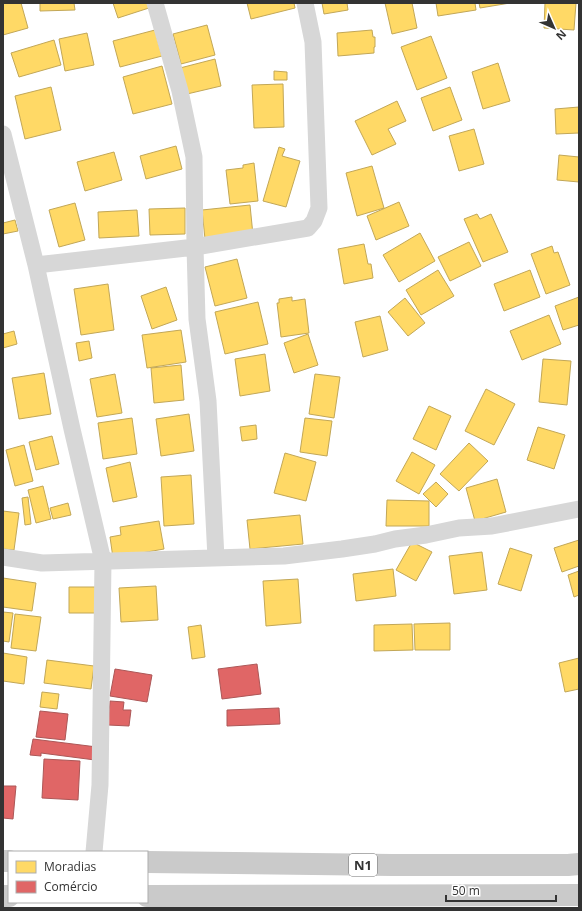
<svg xmlns="http://www.w3.org/2000/svg" width="582" height="911" font-family="'Open Sans',sans-serif">
	<style>
		.homes { fill: #ffd966; stroke: #c2a757 }
		.shops { fill: #e06666; stroke: #ac5757 }
		.lines { fill: none; stroke-linecap: round; stroke-linejoin: round }
		.street { stroke: #d7d7d7; stroke-width: 17 }
		.primary { stroke: #cacaca; stroke-width: 22 }
		.labels { text-anchor: middle; dominant-baseline: central; stroke-width: 4; stroke-linejoin: round; paint-order: stroke }
		.shield { fill: #fff; stroke: #707070; stroke-width: 1 }
		.shield-label { font-size: 13px; font-weight: bold; fill: #333 }
	</style>
	<rect width="100%" height="100%" fill="#fff"/>
	<path class="homes" d="M3,3H21L28,28L3,35Z
		M40,3H74L75,10L40,11Z
		M113,3H150L152,7L118,18Z
		M247,3H294L295,8L251,19Z
		M322,3H347L348,10L324,14Z
		M385,3H412L417,28L392,34Z
		M436,3H475L476,10L438,16Z
		M479,3H510L480,8Z
		M545,3H576L574,30L544,28Z
		M207,25L215,55L181,64L173,34Z
		M155,30L162,56L120,67L113,41Z
		M372,30L373,37H375V47H374V53L338,56L337,33Z
		M87,33L94,65L65,71L59,39Z
		M431,36L447,78L417,90L401,47Z
		M54,40L61,65L19,77L11,53Z
		M215,59L221,86L187,94L180,68Z
		M498,63L510,101L483,109L472,72Z
		M162,66L172,104L133,114L123,77Z
		M274,71L287,72V80H274Z
		M283,84L284,127L254,128L252,85Z
		M51,87L61,130L25,139L15,96Z
		M450,87L462,120L433,131L421,98Z
		M397,101L406,121L388,129L396,144L372,155L355,121Z
		M579,107V133L556,134L555,109Z
		M474,129L484,164L459,171L449,136Z
		M176,146L182,169L146,179L140,156Z
		M279,147L285,149L282,156L300,161L286,207L263,201Z
		M114,152L122,180L85,191L77,162Z
		M559,155L579,157V182L557,180Z
		M254,163L258,201L230,204L226,170L243,168V165Z
		M372,166L384,208L357,216L346,173Z
		M399,202L409,226L376,240L367,216Z
		M75,203L85,240L59,247L49,210Z
		M250,205L253,235L205,239L202,210Z
		M185,208V234L150,235L149,209Z
		M137,210L139,236L99,238L98,212Z
		M477,214L480,219L491,214L508,252L483,262L464,219Z
		M15,220L18,231L3,234V223Z
		M420,233L435,261L399,282L383,255Z
		M469,242L481,266L450,281L438,257Z
		M364,244L368,264H371L373,278L344,284L338,249Z
		M552,246L554,253L558,252L570,285L546,294L531,254Z
		M237,259L247,298L215,306L205,267Z
		M438,270L454,296L421,315L406,290Z
		M530,270L540,297L504,311L494,284Z
		M108,284L114,330L81,335L74,289Z
		M166,287L177,320L152,329L141,296Z
		M292,297V301L305,299L309,333L281,337L277,303H279V299Z
		M579,297V325L563,330L555,306Z
		M405,298L425,323L408,336L388,312Z
		M258,302L268,344L225,354L215,312Z
		M549,315L561,344L522,360L510,331Z
		M380,316L388,350L363,357L355,322Z
		M181,330L186,362L147,368L142,335Z
		M14,331L17,344L3,348V334Z
		M308,334L318,365L294,373L284,343Z
		M89,341L92,358L79,361L76,343Z
		M265,354L270,391L240,396L235,359Z
		M543,359L571,361L567,405L539,402Z
		M181,365L184,400L154,403L151,368Z
		M44,373L51,414L19,419L12,378Z
		M115,374L122,413L97,417L90,379Z
		M315,374L340,377L334,418L309,414Z
		M486,389L515,404L494,445L465,431Z
		M429,406L451,416L436,450L413,439Z
		M189,414L194,451L161,456L156,419Z
		M132,418L137,454L103,459L98,423Z
		M305,418L332,421L327,456L300,452Z
		M256,425L257,439L242,441L240,427Z
		M538,427L565,435L554,469L527,460Z
		M52,436L59,464L36,470L29,442Z
		M469,443L488,461L459,491L440,474Z
		M24,445L33,481L15,486L6,450Z
		M412,452L435,465L419,494L396,481Z
		M285,453L316,462L306,501L274,493Z
		M130,462L137,497L113,502L106,468Z
		M191,475L194,524L164,526L161,477Z
		M497,479L506,512L475,521L466,488Z
		M436,482L448,494L436,507L423,494Z
		M43,486L51,519L36,523L28,490Z
		M28,497L31,524L25,525L22,498Z
		M387,500L429,501V526H386Z
		M68,503L71,515L53,519L50,508Z
		M3,511L19,513L14,550L3,549Z
		M300,515L303,544L250,549L247,520Z
		M159,521L164,549L113,558L110,537L121,535L120,527Z
		M579,540V566L562,572L554,548Z
		M412,542L432,552L416,581L396,570Z
		M510,548L532,555L521,591L498,584Z
		M482,552L487,590L454,594L449,556Z
		M393,569L396,596L356,601L353,574Z
		M579,571V595L574,597L568,575Z
		M3,578L36,583L32,611L3,607Z
		M298,579L301,623L266,626L263,581Z
		M156,586L158,620L121,622L119,588Z
		M69,587H99V613H69Z
		M3,612L13,613L9,642L3,641Z
		M15,614L41,617L36,651L11,648Z
		M450,623V650H415L414,624Z
		M412,624L413,650L374,651V625Z
		M201,625L205,657L192,659L188,627Z
		M3,653L27,657L24,684L3,681Z
		M579,658V689L565,692L559,663Z
		M47,660L94,666L91,689L44,683Z
		M42,692L59,694L57,709L40,707Z"/>
	<path class="shops" d="M257,664L261,694L222,699L218,669Z
		M115,669L152,675L147,702L110,696Z
		M110,701L124,702L123,710H131L129,726L108,725Z
		M279,708L280,724L227,726V710Z
		M40,711L68,714L65,740L36,737Z
		M33,739L97,747L95,760L41,753V756L30,755Z
		M44,759L80,761L78,800L42,798Z
		M3,786H16L13,819L3,818Z"/>
	<g class="lines">
		<path class="street" d="M155,3L180,91L194,157L195,247L197,319L208,401L216,558
			M3,134L36,265L72,429L103,561L100,785L94,852
			M36,265L195,247L308,228L314,221L319,208L313,42L305,3
			M3,557L42,563L284,556L342,549L375,544L395,539L426,535L459,528L492,526L579,509"/>
		<path class="primary" d="M3,861H9
			M147,862L392,865H568L579,864
			M3,896H9
			M147,896L579,895"/>
	</g>
	<g class="labels">
		<rect class="shield" x="349" y="854" width="28" height="22" rx="3"/>
		<g class="shield-label">
			<text x="363" y="865">N1</text>
		</g>
	</g>
	<rect width="582" height="911" fill="none" stroke="#333333" stroke-width="8"/>
	<rect x="8" y="851" width="140" height="52" fill="#ffffff" stroke="#adadad"/>
	<rect x="16" y="861" width="20" height="12" fill="#ffd966" stroke="#adadad"/>
	<text x="44" y="871" font-size="12" fill="#333333">Moradias</text>
	<rect x="16" y="881" width="20" height="12" fill="#e06666" stroke="#adadad"/>
	<text x="44" y="891" font-size="12" fill="#333333">Comércio</text>
	<g transform="translate(554 28) rotate(135)" stroke="#ffffff" stroke-width="3" paint-order="stroke">
	<path d="M0-3L7 15L0 10L-7 15Z" fill="#333333"/>
	<text y="-6" font-size="11" font-weight="bold" text-anchor="middle" fill="#333333">N</text>
	</g>
	<path d="M446 895v6h110v-6" fill="none" stroke="#333333" stroke-width="2"/>
	<text x="452" y="895" font-size="12" fill="#333333" stroke="#ffffff" stroke-width="3" paint-order="stroke">50 m</text>
</svg>
